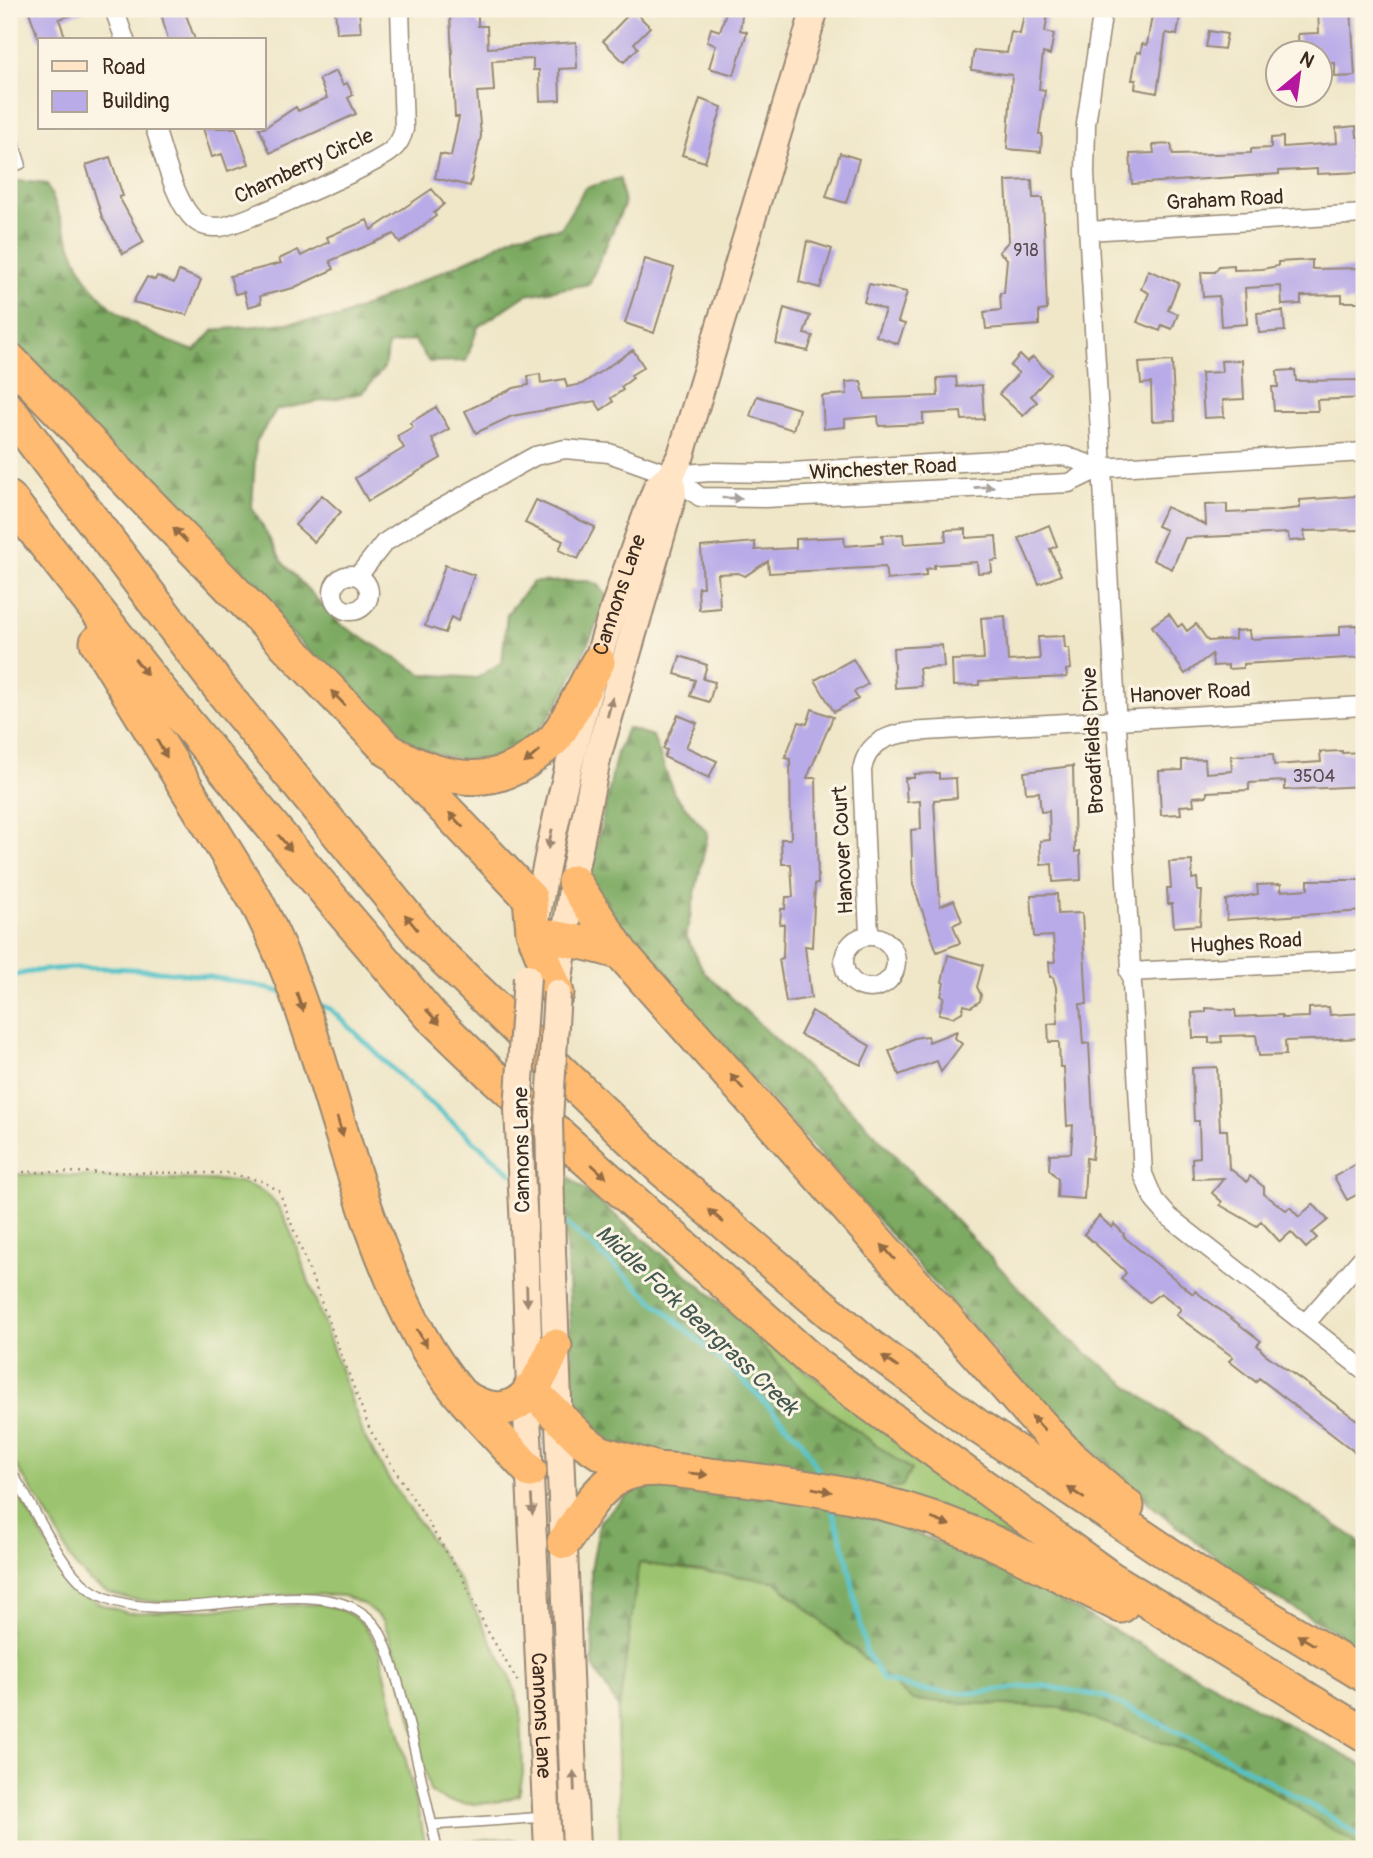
<svg xmlns="http://www.w3.org/2000/svg" width="1373" height="1858" font-family="Pangolin,sans-serif">
	<style>
		.grass { fill: #9cc46f; stroke: #6c7746; stroke-width: 2 }
		.forest { fill: url(#forest-firs); stroke: #5c6a40; stroke-width: 2 }
		.lines { fill: none; stroke-linecap: round; stroke-linejoin: round }
		.stream { stroke: #55c3c9; stroke-width: 5 }
		.building { fill: #b9abe8 }
		.service-casing { stroke: #968874; stroke-width: 12 }
		.minor-casing { stroke: #968874; stroke-width: 21 }
		.secondary-casing { stroke: #968874; stroke-width: 30 }
		.motorway-casing { stroke: #968874; stroke-width: 37 }
		.path { stroke: #968874; stroke-width: 2.5; stroke-dasharray: 2 5; stroke-linecap: butt }
		.service { stroke: #fff; stroke-width: 9 }
		.minor { stroke: #fff; stroke-width: 18 }
		.secondary { stroke: #ffe4c6; stroke-width: 26 }
		.motorway { stroke: #febb71; stroke-width: 33 }
		.secondary-bridge-casing { stroke: #968874; stroke-width: 30; stroke-linecap: butt }
		.secondary-bridge { stroke: #ffe4c6; stroke-width: 26 }
		.oneway { fill: #a79f9a }
		.oneway2 { fill: #936b43 }
		.oneway3 { fill: #9d8772 }
		.labels { text-anchor: middle; dominant-baseline: central; stroke-width: 6; stroke-linejoin: round; paint-order: stroke }
		.number-label { font-size: 18px; fill: #5a4a50 }
		.street-label { font-size: 21px; fill: #3b2a1e; stroke: #fcf5e5 }
		.water-label { font-size: 23px; font-style: italic; fill: #435851; stroke: #fcf5e5 }
	</style>
	<defs>
		<pattern id="forest-firs" width="22" height="20" patternUnits="userSpaceOnUse" patternTransform="scale(1.75)"><rect width="22" height="20" fill="#7daa62"/><path d="M5 1l3.5 6h-7zM16 11l3.5 6h-7z" fill="#688b50"/></pattern>
	</defs>
	<rect width="100%" height="100%" fill="#fcf5e5"/>
	<filter id="ink" filterUnits="userSpaceOnUse"><feTurbulence type="fractalNoise" baseFrequency=".0143" numOctaves="2"/><feDisplacementMap in="SourceGraphic" scale="14" xChannelSelector="R" yChannelSelector="G"/><feConvolveMatrix kernelMatrix="1 2 1 2 8 2 1 2 1" color-interpolation-filters="sRGB"/></filter>
	<filter id="wash" filterUnits="userSpaceOnUse"><feTurbulence type="fractalNoise" baseFrequency=".00686" numOctaves="4" result="noise"/><feDisplacementMap in="SourceGraphic" scale="28" xChannelSelector="R" yChannelSelector="G"/><feGaussianBlur stdDeviation="1.57" result="paint"/><feColorMatrix in="noise" values="0 0 0 0 0 0 0 0 0 0 0 0 0 0 0 0 0 1.4 0 .05"/><feComposite in="paint" operator="in"/></filter>
	<g filter="url(#wash)">
		<rect width="100%" height="100%" fill="#f0e7c9"/>
		<path class="grass" d="M9,1174L234,1181C273,1189 280,1206 294,1240L364,1436L388,1478L459,1580L510,1676L521,1710L523,1773L519,1795C494,1805 451,1810 430,1791L393,1647L383,1620L365,1605L344,1596L309,1594L157,1602L130,1599L109,1593L91,1582L74,1565L48,1515L9,1455Z
			M758,1334L1015,1531L1012,1539L873,1491L911,1470L805,1393L760,1345Z
			M9,1480L74,1588L100,1604L128,1613L321,1604C355,1613 365,1620 380,1652L427,1849H9Z
			M639,1563L775,1581L912,1700L1061,1708L1229,1765L1364,1849H620L617,1719Z
			M501,1838L513,1839L527,1846V1849H445L453,1843Z"/>
		<path class="forest" d="M620,178L624,205L589,284L526,295L478,327L466,361L429,362L414,340L388,345L384,368L362,393L276,410L256,442L252,507L282,562L340,624L422,674L477,678L502,662L507,614L533,582L587,581L598,584L608,598C559,708 528,811 388,732L9,344V180L47,184C58,209 76,265 90,284C116,319 156,338 195,351L214,330L339,318L483,253L518,234L561,228L585,188Z
			M627,728L653,736L674,794L708,833L686,936L704,972L861,1119L1060,1332L1161,1411L1348,1533L1364,1547V1648L1244,1580L1152,1506L1033,1394L609,918L589,881L617,753Z
			M562,1171L758,1334L760,1345L805,1393L911,1470L902,1486L873,1491L624,1452L595,1436L575,1413Z
			M653,1481L800,1499L883,1521L985,1560L1364,1766V1849L1229,1765L1061,1708L912,1700L775,1581L639,1563L619,1709L593,1666L591,1570L600,1521L632,1490Z"/>
		<g class="lines">
			<path class="stream" d="M9,977C72,958 220,972 283,993
				M312,1003L331,1009L406,1082L511,1173
				M562,1220L741,1378L802,1441L822,1477
				M830,1503L847,1557L866,1652L883,1680L926,1691L976,1693L1039,1685L1105,1697L1209,1747L1331,1817L1364,1840"/>
		</g>
		<g id="blocks">
			<path class="building" d="M28,9H83V12L59,19L66,40H39Z
				M160,9H184L195,40H168Z
				M335,9H359L361,32L337,33Z
				M727,9H743L740,30L747,32L734,75L709,68L716,45L707,42L711,28L720,31Z
				M1025,9L1048,12L1045,32L1054,34L1050,55L1043,53L1039,89L1045,90L1039,134H1042L1041,152L1007,149L1012,75L971,70L974,50L1007,53L1011,32L1020,34Z
				M1153,9L1181,11L1177,35L1166,33L1157,93L1135,89L1136,80H1132L1137,52L1141,53L1142,44L1147,45Z
				M1318,9H1351L1355,76L1335,77V63H1320V52H1299L1298,34L1319,33Z
				M633,10L650,27L634,43L638,48L624,62L603,41Z
				M478,14V26H487L488,48L576,42L577,68L559,69L560,100L540,101L539,70H533V59L492,61L494,91L477,92L481,136L470,186L435,178L440,154L451,156L459,117H455L450,15Z
				M1209,31L1227,34L1224,49L1206,47Z
				M336,71L343,85L347,83L353,95L348,98L356,114L270,153L259,128H264L296,107L298,111L327,98L319,79Z
				M700,99L722,107L705,162L682,155Z
				M1356,126L1357,137H1360L1362,172L1317,174V169L1279,171V174L1132,184L1130,154L1154,153L1153,145L1171,144L1173,155L1251,153V149L1271,148V138L1283,137V147L1337,143L1336,128Z
				M203,128H236L249,164L228,171L222,154L212,157Z
				M840,153L859,159L846,203L826,197Z
				M110,157L123,196L119,197L144,242L123,254L102,217L86,165Z
				M1032,180L1033,198H1043L1047,310L1039,311V325L986,329L984,312L1001,310L1000,293H1004L1007,259L999,252L1009,241L1006,181Z
				M432,189L444,204L434,213L436,216L400,243L394,234L330,261L334,269L293,288L260,296L261,303L248,307L244,292L235,294L230,276L281,263L279,259L298,250L301,256L329,242L327,237L367,220L371,230Z
				M807,241L832,249L820,288L799,282Z
				M645,259L674,268L654,333L625,323Z
				M1312,260V269L1364,268V293H1359V302H1342V295L1301,296V304L1282,305L1281,286L1245,288L1247,324L1221,326L1219,296L1203,297L1201,272H1215L1219,266L1234,265V270L1262,269L1278,266V262Z
				M1148,270L1179,283L1168,310L1178,314L1172,329L1162,325L1160,331L1137,322L1149,293L1141,289Z
				M179,271L201,280L187,315L133,302L147,277L155,280L157,276L174,283Z
				M869,284L907,292L898,322L905,324L898,344L876,336L885,310L864,302Z
				M784,308L810,316L804,334L813,336L808,351L776,344Z
				M1283,311L1285,331L1259,333L1257,313Z
				M633,350L644,367L631,375L633,378L621,387L623,390L611,398L613,402L601,410L595,401L512,416L476,433L465,411L514,388L529,385L528,376L540,374L541,383L565,379L567,387L582,384Z
				M1020,355L1027,362L1033,357L1051,374L1031,396L1037,402L1023,416L999,394L1019,373L1010,366Z
				M1242,360L1244,399L1223,400L1224,417L1204,418L1201,373L1222,372L1221,361Z
				M1172,361L1175,420L1152,421L1151,383L1141,384L1139,363Z
				M1295,370L1296,381L1364,380V398L1317,400L1318,411H1274L1272,387H1278L1277,371Z
				M956,377L957,387L982,385L984,419L962,420L961,412L923,414V424L879,426L878,416L845,419V427L824,429L822,396L847,394L846,382L861,381L865,399L938,396L937,378Z
				M757,396L799,409L793,430L750,416Z
				M436,407L449,429L432,439L441,458L368,501L355,478L404,448L397,436L413,427L410,423Z
				M322,495L341,512L314,542L295,525Z
				M1357,496L1358,505H1364V530L1304,531L1305,540L1289,541L1288,533L1185,538L1172,569L1153,560L1166,530L1157,526L1166,507L1206,525L1205,505L1227,504V513L1272,511L1300,508V500Z
				M536,500L595,527L578,559L559,550L563,541L525,523Z
				M1049,525L1057,546L1050,549L1061,575L1039,584L1019,538Z
				M966,529V538L996,536L998,560L991,561L992,572L978,573L977,562L934,565V568L926,569V576L887,580L885,567L769,573L768,561L745,576L738,573L718,574L720,608L699,610L698,587H703L701,547L755,542V550L796,548V539L844,537L845,546L883,543L882,535L903,534L904,544L946,541L945,530Z
				M445,565L474,575L458,621L451,617L445,633L425,626Z
				M1169,614L1178,627L1182,624L1187,631L1196,624L1208,641L1235,639V631L1249,630L1250,639L1340,635V626L1357,625V631H1364V657L1243,664V668L1228,669V665L1213,666L1212,654L1185,674L1152,626Z
				M1005,616L1008,661L1040,659L1038,637L1064,636L1065,648H1069L1071,669L1066,670L1067,677L979,681V685L953,686L952,660L984,659L981,618Z
				M942,645L944,667L919,668L921,686L895,688L893,648Z
				M680,656L707,665L703,679L715,682L709,702L690,696L695,680L675,674Z
				M853,659L868,684L854,692L858,699L834,712L815,680Z
				M812,709L833,717L807,778H816L818,884H815L812,947L805,946L811,998L786,1002L779,959L783,958L784,924H780L781,909H785L786,897H793L791,864H782L781,839H791L790,759L785,758L799,722L807,724Z
				M678,715L697,723L686,747L717,761L709,778L664,757L667,750L663,749Z
				M1342,751V753L1364,752V786L1285,790V781L1249,783V790L1207,792V796L1193,797L1194,805L1180,806L1181,814L1161,815L1159,771L1182,770V760L1205,759L1206,773L1232,771L1231,756L1273,754L1274,765L1321,762L1320,752Z
				M1073,766L1075,852L1080,851L1081,880L1053,882L1052,864L1041,865L1040,841L1050,840L1049,811L1041,812L1039,792L1026,793L1024,772Z
				M939,773V779L956,778L957,798L934,800L940,906L954,900L962,921L953,925L960,943L937,952L913,885L911,830L921,829L920,801L907,802L905,778H914V774Z
				M1192,861V879L1197,878L1198,891H1202L1200,925L1174,927L1172,904H1168L1167,888H1171L1169,862Z
				M1308,880H1364V911L1227,920L1226,900L1258,894L1257,885L1281,884V891L1308,889Z
				M1057,894L1058,914L1082,913L1087,1004H1080L1083,1044L1089,1043L1094,1137L1092,1159L1086,1158L1084,1199L1057,1197L1058,1179L1049,1169L1050,1154L1071,1153L1073,1125L1067,1126L1064,1067H1060L1059,1042H1049L1048,1024L1058,1023L1056,987L1053,977H1050L1049,962H1055L1053,936L1034,937L1031,895Z
				M948,955L983,965L977,987L981,995L980,1001L971,1007L964,1005L962,1012L953,1017L939,1014L944,997L941,996L944,983L942,982Z
				M1329,1007L1330,1015L1364,1013V1038L1285,1041L1286,1055L1259,1056L1256,1035L1221,1036L1222,1042L1209,1043V1038H1193L1192,1013L1206,1012V1008L1235,1010L1236,1017L1282,1015V1018L1309,1017V1008Z
				M812,1011L870,1046L861,1065L800,1035Z
				M957,1031L955,1038L962,1044L941,1072L937,1061L899,1075L889,1051L914,1038L927,1036L929,1042Z
				M1217,1067L1220,1130H1227L1229,1168L1247,1182L1250,1176L1264,1187V1194L1286,1210L1290,1207L1299,1217L1313,1204L1328,1220L1312,1233L1317,1238L1306,1248L1291,1232L1280,1242L1261,1221L1257,1226L1220,1205L1222,1202L1212,1193L1224,1178L1193,1179L1192,1158L1200,1157L1199,1121H1194L1192,1068Z
				M1364,1160V1191L1347,1200L1334,1177Z
				M1099,1216L1112,1228L1114,1224L1124,1234L1123,1236L1193,1294L1195,1291L1261,1341L1257,1345L1264,1353L1364,1425V1459L1259,1378L1256,1382L1229,1361L1233,1357L1176,1315L1181,1309L1161,1293L1149,1302L1121,1279L1126,1273L1123,1269L1084,1234Z"/>
		</g>
	</g>
	<g filter="url(#ink)">
		<use href="#blocks" fill-opacity="0" stroke="#968874" stroke-width="2"/>
		<g class="lines">
			<defs>
				<path id="service" d="M9,127L21,164L9,168
					M9,1469C32,1501 58,1566 88,1588C162,1642 320,1558 375,1625C397,1652 421,1783 432,1825L545,1817
					M432,1825L437,1849"/>
				<path id="minor" d="M114,9L125,40
					M1103,9L1086,124L1085,174L1143,1174L1154,1200L1168,1216L1364,1370
					M155,128C163,152 177,211 199,223C205,227 213,227 220,227C241,224 375,165 391,151C398,145 402,138 404,129L400,9
					M1088,231L1364,214
					M671,475L711,472L773,473L1065,456L1100,468L1364,452
					M333 593a18 18 0 1 1 36 0a18 18 0 1 1-36 0Z
					M358,576L384,543L413,524L535,456L565,449L609,453L671,475L700,497L765,498L1069,483L1100,468
					M869,935L862,770C869,730 910,732 943,730L1364,706
					M844 962a26 26 0 1 1 52 0a26 26 0 1 1-52 0Z
					M1129,972L1364,960
					M1305,1324L1364,1256"/>
				<g id="secondary">
					<path id="s1" d="M536,920C562,773 603,627 657,487L671,475L681,455L815,9"/>
					<path d="M557,993L575,868L598,755L673,495L671,475"/>
					<path id="s2" d="M524,1228L530,1389L527,1416L548,1849"/>
					<path d="M552,1250L576,1849"/>
				</g>
				<path id="motorway" d="M9,359L388,750C435,778 490,793 536,754C542,749 551,743 556,737C572,714 584,686 598,662
					M9,410L223,692L428,943L663,1170L871,1347L976,1425L1215,1585L1364,1675
					M9,498L153,682L346,916L431,1016L490,1073L815,1364L1110,1578L1364,1734
					M97,642L256,901C329,1039 345,1199 420,1336C449,1389 490,1427 530,1471
					M402,764L530,898L533,932L557,993
					M574,882L622,954L1029,1412L1069,1456L1127,1506
					M533,932C563,941 594,942 622,954
					M530,1389L583,1441L601,1453L654,1468
					M464,1397C515,1429 536,1390 555,1346
					M564,1542C580,1519 596,1487 623,1475C650,1463 690,1473 718,1476C791,1484 863,1494 932,1518C998,1541 1059,1575 1121,1606"/>
			</defs>
			<use href="#service" class="service-casing"/>
			<use href="#minor" class="minor-casing"/>
			<use href="#secondary" class="secondary-casing"/>
			<use href="#motorway" class="motorway-casing"/>
			<path class="path" d="M9,1172L227,1173L262,1181L279,1191L370,1430L462,1577L487,1630L518,1682"/>
			<use href="#service" class="service"/>
			<use href="#minor" class="minor"/>
			<use href="#secondary" class="secondary"/>
			<use href="#motorway" class="motorway"/>
			<defs>
				<path id="secondary-bridge" d="M524,1228L518,1110L527,977
					M552,1250L549,1120L557,993"/>
			</defs>
			<use href="#secondary-bridge" class="secondary-bridge-casing"/>
			<use href="#secondary-bridge" class="secondary-bridge"/>
		</g>
		<defs><path id="oneway-solid" d="M-6-.8H1V-3.2L6.5 0L1 3.2V.8H-6Z" transform="scale(1.75)"/></defs>
		<g class="oneway">
			<use href="#oneway-solid" transform="translate(984 487) rotate(-3)"/>
			<use href="#oneway-solid" transform="translate(732 498) rotate(1)"/>
		</g>
		<g class="oneway2">
			<use href="#oneway-solid" transform="translate(180 535) rotate(-134)"/>
			<use href="#oneway-solid" transform="translate(141 667) rotate(52)"/>
			<use href="#oneway-solid" transform="translate(338 698) rotate(-134)"/>
			<use href="#oneway-solid" transform="translate(162 749) rotate(60)"/>
			<use href="#oneway-solid" transform="translate(532 757) rotate(140)"/>
			<use href="#oneway-solid" transform="translate(456 820) rotate(-134)"/>
			<use href="#oneway-solid" transform="translate(285 843) rotate(50)"/>
			<use href="#oneway-solid" transform="translate(411 922) rotate(-129)"/>
			<use href="#oneway-solid" transform="translate(300 1002) rotate(71)"/>
			<use href="#oneway-solid" transform="translate(433 1017) rotate(47)"/>
			<use href="#oneway-solid" transform="translate(737 1082) rotate(-131)"/>
			<use href="#oneway-solid" transform="translate(340 1127) rotate(74)"/>
			<use href="#oneway-solid" transform="translate(599 1171) rotate(42)"/>
			<use href="#oneway-solid" transform="translate(716 1216) rotate(-139)"/>
			<use href="#oneway-solid" transform="translate(888 1252) rotate(-131)"/>
			<use href="#oneway-solid" transform="translate(422 1338) rotate(60)"/>
			<use href="#oneway-solid" transform="translate(890 1362) rotate(-144)"/>
			<use href="#oneway-solid" transform="translate(1038 1423) rotate(-133)"/>
			<use href="#oneway-solid" transform="translate(698 1474) rotate(6)"/>
			<use href="#oneway-solid" transform="translate(822 1490) rotate(12)"/>
			<use href="#oneway-solid" transform="translate(1076 1493) rotate(-146)"/>
			<use href="#oneway-solid" transform="translate(941 1522) rotate(21)"/>
			<use href="#oneway-solid" transform="translate(1306 1640) rotate(-149)"/>
		</g>
		<g class="oneway3">
			<use href="#oneway-solid" transform="translate(610 707) rotate(-75)"/>
			<use href="#oneway-solid" transform="translate(550 839) rotate(102)"/>
			<use href="#oneway-solid" transform="translate(527 1296) rotate(88)"/>
			<use href="#oneway-solid" transform="translate(532 1505) rotate(86)"/>
			<use href="#oneway-solid" transform="translate(574 1781) rotate(-92)"/>
		</g>
	</g>
	<g class="labels">
		<g class="number-label">
			<text x="1026" y="250">918</text>
			<text x="1314" y="776">3504</text>
		</g>
		<g class="street-label">
			<text transform="translate(304 166) rotate(-25)">Chamberry Circle</text>
			<text transform="translate(1225 200) rotate(-3)">Graham Road</text>
			<text transform="translate(883 469) rotate(-3)">Winchester Road</text>
			<text stroke="none"><textPath href="#s1" startOffset="336">Cannons Lane</textPath></text>
			<text transform="translate(1190 693) rotate(-3)">Hanover Road</text>
			<text transform="translate(1093 741) rotate(-93)">Broadfields Drive</text>
			<text transform="translate(843 850) rotate(-93)">Hanover Court</text>
			<text transform="translate(1246 943) rotate(-3)">Hughes Road</text>
			<text transform="translate(522 1150) rotate(-91)">Cannons Lane</text>
			<text stroke="none"><textPath href="#s2" startOffset="488">Cannons Lane</textPath></text>
		</g>
		<g class="water-label">
			<text transform="translate(697 1320) rotate(43)">Middle Fork Beargrass Creek</text>
		</g>
	</g>
	<rect width="1373" height="1858" fill="none" stroke="#fcf5e5" stroke-width="35"/>
	<rect x="38" y="38" width="228" height="91" fill="#fcf5e5" stroke="#afa495" stroke-width="2"/>
	<rect x="52" y="61" width="35" height="10" fill="#ffe4c6" stroke="#afa495" stroke-width="2"/>
	<text x="102" y="74" font-size="21" fill="#3b2a1e">Road</text>
	<rect x="52" y="91" width="35" height="21" fill="#b9abe8" stroke="#afa495" stroke-width="2"/>
	<text x="102" y="108" font-size="21" fill="#3b2a1e">Building</text>
	<g transform="translate(1299 74) rotate(29)"><circle r="33" fill="#fcf5e5" stroke="#afa495" stroke-width="2"/>
	<path d="M0-5L12 26L0 18L-12 26Z" fill="#b5179e"/>
	<text y="-10" font-size="19" font-weight="bold" text-anchor="middle" fill="#3b2a1e">N</text>
	</g>
</svg>
